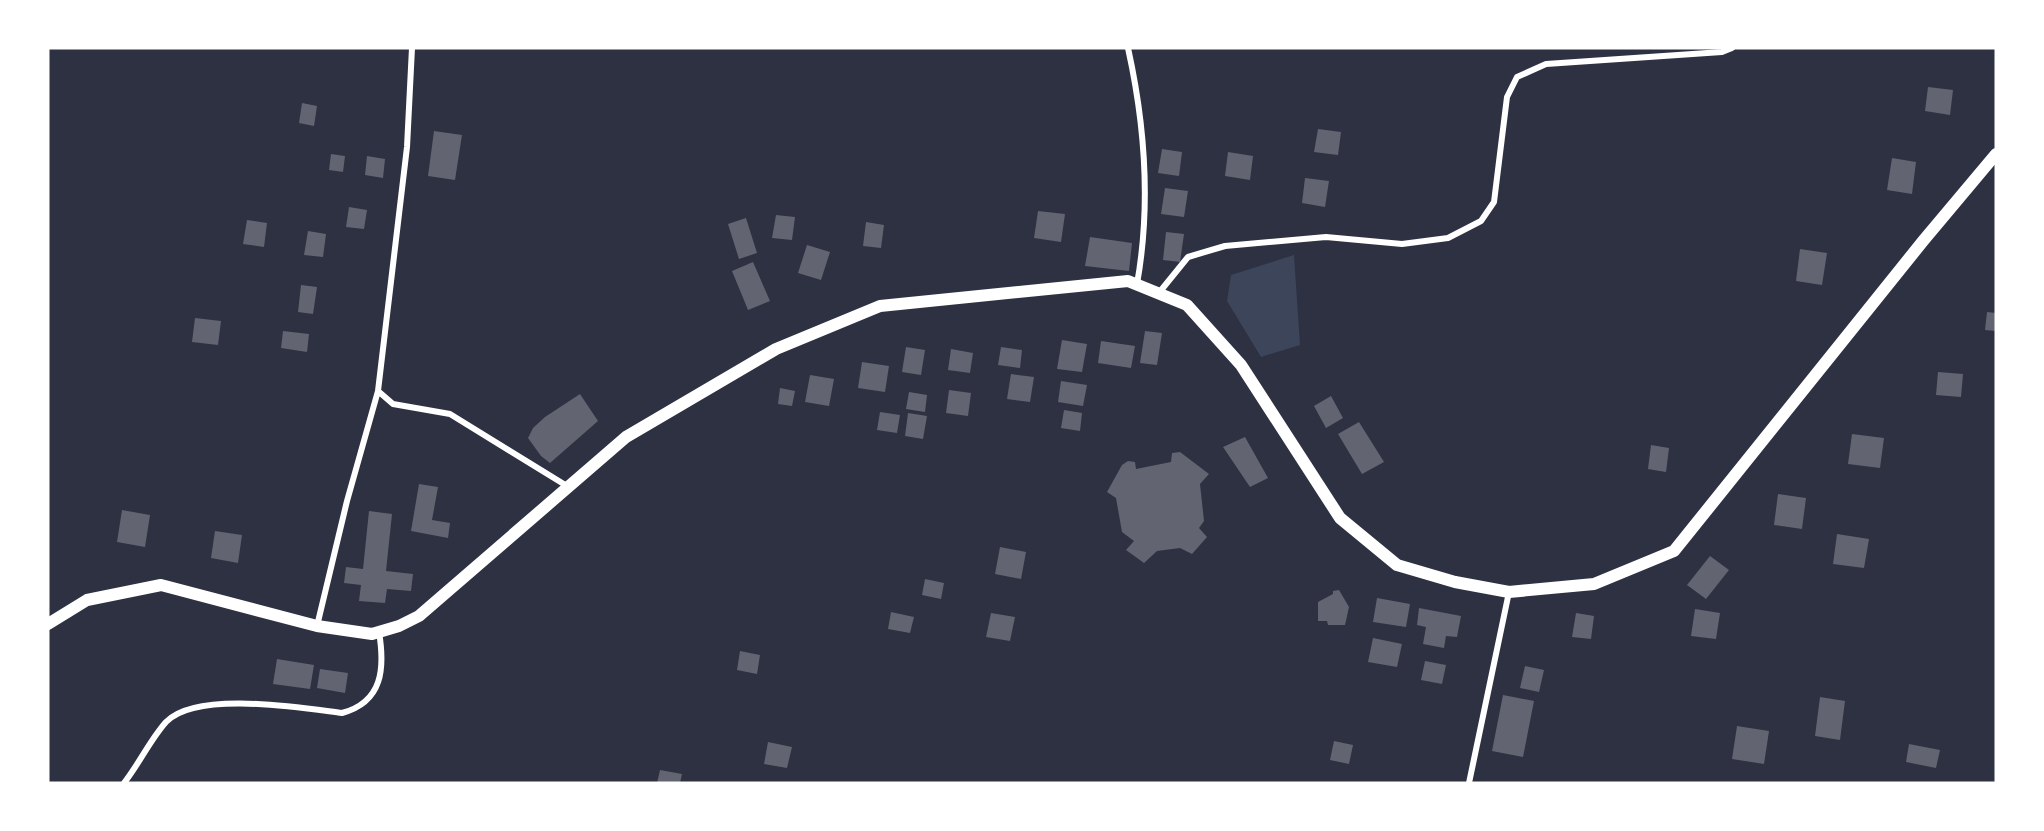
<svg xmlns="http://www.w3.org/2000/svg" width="2044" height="831" font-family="'Varela Round',sans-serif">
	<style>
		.green { fill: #3c4559 }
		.building { fill: #626471 }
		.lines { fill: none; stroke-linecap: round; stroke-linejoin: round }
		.minor { stroke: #fff; stroke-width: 6 }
		.secondary { stroke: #fff; stroke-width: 12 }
	</style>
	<rect width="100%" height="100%" fill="#2d3142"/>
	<path class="green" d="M1294,255L1300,345L1261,357L1227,301L1231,275Z"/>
	<path class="building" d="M1928,87L1953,90L1950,115L1925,111Z
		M302,103L317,106L314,126L299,123Z
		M1318,129L1341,132L1338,155L1314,152Z
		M434,131L462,135L455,180L428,176Z
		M1162,149L1182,152L1179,176L1158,173Z
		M1228,152L1253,156L1250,180L1225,176Z
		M331,154L345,156L343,172L329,170Z
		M367,156L385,159L383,178L365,175Z
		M1892,158L1916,162L1912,194L1887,190Z
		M1305,178L1329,181L1325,207L1302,203Z
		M1165,188L1188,191L1184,217L1161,214Z
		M349,207L367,210L364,229L346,227Z
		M1038,211L1065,214L1061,242L1034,238Z
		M776,215L795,217L792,240L772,238Z
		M746,218L757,253L739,259L728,224Z
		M247,220L267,223L264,247L243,244Z
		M866,222L884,225L881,248L863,246Z
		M308,231L326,234L323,257L304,255Z
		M1166,232L1184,234L1180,262L1163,260Z
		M1090,237L1132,243L1129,271L1085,266Z
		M807,245L830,252L821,280L798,273Z
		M1800,249L1827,253L1822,285L1796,281Z
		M753,262L770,301L748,310L732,271Z
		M301,285L317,287L313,314L298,312Z
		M1987,312L1996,313V331L1985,330Z
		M195,318L221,321L218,345L192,342Z
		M283,331L309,334L307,352L281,348Z
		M1145,331L1162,333L1157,365L1140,363Z
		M1062,340L1087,344L1082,372L1057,369Z
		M1101,341L1135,346L1131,368L1098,363Z
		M906,347L925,350L921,375L902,372Z
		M1001,347L1022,350L1020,368L998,365Z
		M951,349L973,353L970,373L948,370Z
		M862,362L889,366L885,392L858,388Z
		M1938,372L1963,374L1961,397L1936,395Z
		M1011,374L1034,377L1030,402L1007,399Z
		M810,375L834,379L829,406L805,402Z
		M1061,381L1087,385L1083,406L1058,402Z
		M780,388L795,391L792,406L778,404Z
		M949,390L971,393L968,416L946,413Z
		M909,392L927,395L925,412L906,409Z
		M580,394L598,421L550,463L541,456L528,438L533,428L545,417Z
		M1331,396L1343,418L1326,428L1314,406Z
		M1064,410L1082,413L1080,431L1061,428Z
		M880,412L900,415L897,433L877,430Z
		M908,413L927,416L923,439L905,436Z
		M1359,422L1384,462L1362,474L1338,434Z
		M1852,434L1884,438L1880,468L1848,464Z
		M1245,437L1268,478L1250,487L1223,447Z
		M1651,445L1669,448L1666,472L1648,469Z
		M1180,452L1209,474L1200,484L1204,521L1199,528L1207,537L1192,554L1180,548L1157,551L1144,563L1126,550L1134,541L1122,532L1116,498L1107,492L1122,465L1128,461L1135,462L1136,469L1171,462L1172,453Z
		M419,484L438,487L432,520L450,523L448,538L411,531Z
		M1778,494L1806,498L1802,529L1774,525Z
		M122,510L150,515L145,547L117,542Z
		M369,511L392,514L386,571L413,574L411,591L387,589L385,603L359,601L361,585L344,583L346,567L363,569Z
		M215,531L242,535L238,563L211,558Z
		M1837,534L1869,539L1864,568L1833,564Z
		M1000,547L1026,552L1021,579L995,574Z
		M1710,556L1729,570L1706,599L1687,585Z
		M925,579L944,583L941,599L922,595Z
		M1339,590L1349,607L1345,625H1328L1327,621H1318V602L1333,594V591Z
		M1377,598L1410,604L1406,627L1373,622Z
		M1419,608L1461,616L1457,637L1446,636L1444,648L1423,644L1426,627L1417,625Z
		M1695,609L1720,613L1716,639L1691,636Z
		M891,612L914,617L910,633L888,629Z
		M991,613L1015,617L1010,641L986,637Z
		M1576,613L1594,616L1591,639L1572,637Z
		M1373,638L1402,644L1397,667L1368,662Z
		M740,651L760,655L757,674L737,670Z
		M277,659L314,665L310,689L273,684Z
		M1425,661L1446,665L1442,684L1421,680Z
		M1525,666L1544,670L1539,692L1520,688Z
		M320,669L348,673L345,693L317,688Z
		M1503,695L1534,701L1523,757L1492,751Z
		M1820,697L1845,701L1840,740L1815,736Z
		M1737,726L1769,731L1764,764L1732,759Z
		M1334,741L1353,745L1349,764L1330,760Z
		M768,742L792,747L787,768L764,764Z
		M1909,744L1940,750L1936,768L1906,762Z
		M660,770L682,774L680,783H657Z"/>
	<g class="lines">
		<path class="minor" d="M412,48L407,147L378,391L393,404L450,414L567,486
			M1128,48C1145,125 1151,206 1137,284
			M1158,294L1188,257L1225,246L1326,237L1402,244L1448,238L1481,221L1494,202L1507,97L1517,77L1546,64L1722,52L1732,48
			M317,626L347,501L378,391
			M124,783C139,764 150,740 166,722C196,690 302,708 342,713C383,702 385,668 379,632
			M1469,783L1509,592"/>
		<path class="secondary" d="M48,624L87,600L161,585L317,626L372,634L399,626L419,616L626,437L776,349L880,306L1128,281L1187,305L1241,365L1340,518L1397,565L1455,582L1509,592L1594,584L1674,551L1923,241L1996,154"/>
	</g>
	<rect width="2044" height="831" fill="none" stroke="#ffffff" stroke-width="99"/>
</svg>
